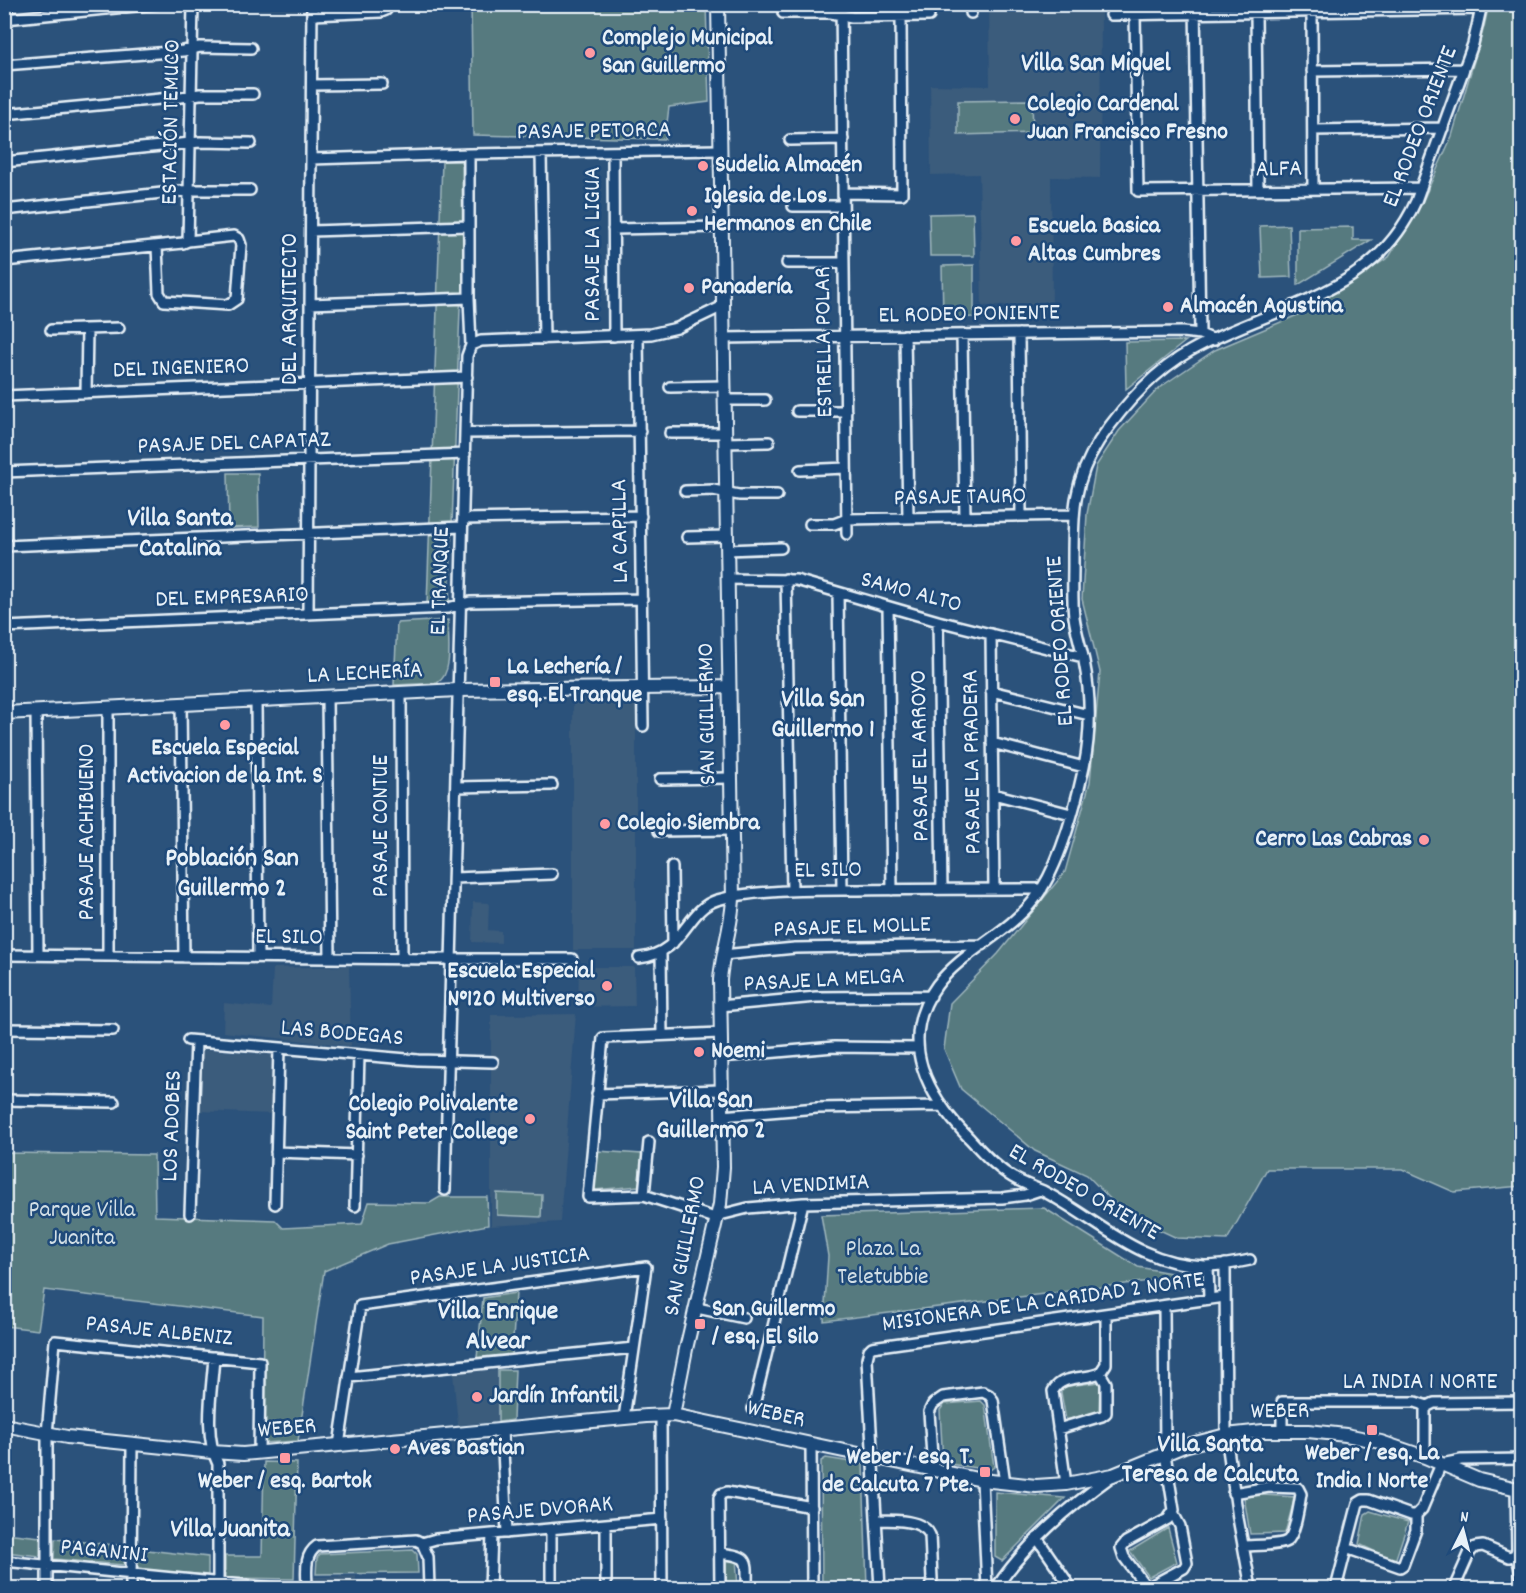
<svg xmlns="http://www.w3.org/2000/svg" width="1526" height="1593" font-family="Dekko,sans-serif">
	<style>
		.built { fill: #3a5b7c }
		.green { fill: #567a7f; stroke: #9fb6bc; stroke-width: 1.5 }
		.lines { fill: none; stroke-linecap: round; stroke-linejoin: round }
		.minor-casing { stroke: #e8f1f8; stroke-width: 14 }
		.tertiary-casing { stroke: #e8f1f8; stroke-width: 16 }
		.secondary-casing { stroke: #e8f1f8; stroke-width: 18 }
		.minor { stroke: #1f4a7a; stroke-width: 9 }
		.tertiary { stroke: #1f4a7a; stroke-width: 12 }
		.secondary { stroke: #1f4a7a; stroke-width: 14 }
		.poi-dot { fill: #ff9aa2; stroke: #1f4a7a; stroke-width: 2 }
		.labels { text-anchor: middle; dominant-baseline: central; stroke-width: 5; stroke-linejoin: round; paint-order: stroke }
		.poi-label { font-size: 24px; font-weight: bold; fill: #e8f1f8; stroke: #1f4a7a; text-anchor: start }
		.street-label { font-size: 24px; fill: #e8f1f8; stroke: #1f4a7a }
		.park-label { font-size: 24px; fill: #d2dfe6; stroke: #1f4a7a }
		.neighbourhood-label { font-size: 26px; font-weight: bold; fill: #e8f1f8; stroke: #1f4a7a }
	</style>
	<rect width="100%" height="100%" fill="#2b527b"/>
	<filter id="ink" filterUnits="userSpaceOnUse"><feTurbulence type="fractalNoise" baseFrequency=".0167" numOctaves="2"/><feDisplacementMap in="SourceGraphic" scale="12" xChannelSelector="R" yChannelSelector="G"/><feConvolveMatrix kernelMatrix="1 2 1 2 8 2 1 2 1" color-interpolation-filters="sRGB"/></filter>
	<g filter="url(#ink)">
		<path class="built" d="M989,5H1188V10L1101,11L1100,178L1051,177L1052,305L982,306L979,174L931,175L930,85L990,86Z
			M573,697L636,698V950H573Z
			M473,902L489,903L488,930L501,931V943L472,942Z
			M349,966L351,1046L223,1032L224,1003L271,1008L273,968Z
			M579,967H634L635,1006L578,1007Z
			M576,1014L560,1222L491,1226V1015Z
			M202,1049L272,1055L271,1114L199,1111Z
			M498,1370V1422L458,1425L453,1373Z
			M356,1576V1588H313V1577Z"/>
		<path class="green" d="M1489,4L1522,5L1521,1186L1454,1192L1402,1169H1267L1227,1240L1177,1238L1125,1214L1087,1175L1035,1151L961,1089L944,1049L950,1003L998,954L1065,872L1090,782L1100,672L1082,599L1087,514L1096,466L1119,431L1159,388L1215,350L1307,311L1389,257L1421,205L1452,136L1484,27Z
			M471,5H706L709,102L669,107L665,139L473,135Z
			M1032,100L1033,133L958,135V101Z
			M442,161H462L463,290L460,309L449,605H427Z
			M973,213L974,256H930L929,214Z
			M1289,225L1291,277L1262,278L1260,226Z
			M1353,227V240H1371L1298,285V228Z
			M974,265V317L943,318L942,266Z
			M1186,341L1126,389L1125,342Z
			M228,473H258L259,527L229,528Z
			M448,620C448,638 454,674 437,683L394,685L397,623Z
			M597,1151L642,1154L639,1186L594,1190Z
			M5,1153L154,1155L155,1216L275,1220L283,1228L362,1224L369,1202L430,1203L440,1197H487L488,1225L388,1244L324,1271L298,1441L262,1443L263,1316L44,1290L38,1330L5,1326Z
			M497,1193L542,1195L541,1217L497,1215Z
			M1044,1208L1138,1267L1171,1273L1175,1278L824,1321L828,1256L821,1215Z
			M516,1293L512,1355L477,1358L483,1298Z
			M498,1370H515L513,1420L498,1422Z
			M1100,1382L1099,1411L1066,1420L1060,1387Z
			M981,1401L985,1405L994,1467L990,1470L943,1463L940,1410L945,1404Z
			M826,1458L863,1464L867,1588H822L821,1461Z
			M264,1462L297,1463L294,1579L225,1578V1556H262Z
			M995,1492L1065,1498L1002,1561L995,1557Z
			M1264,1495L1295,1497L1285,1533L1250,1534L1244,1497Z
			M1370,1511L1408,1522L1395,1561L1359,1544L1365,1514Z
			M1168,1528L1177,1562L1149,1577L1130,1551Z
			M5,1533L40,1537V1556L5,1552Z
			M55,1539L124,1546V1565L54,1559Z
			M139,1549L208,1557V1575L138,1569Z
			M413,1550L417,1554L418,1573L316,1574L317,1558L320,1554Z
			M736,1558L738,1588H726V1561Z"/>
		<g class="lines">
			<defs>
				<path id="minor" d="M841,4L847,534
					M971,4V13
					M1195,4L1200,334
					M1312,12L1313,189
					M783,13H831L852,17L929,16
					M1256,13L1258,189
					M312,15L381,12L386,10L389,4
					M1111,15L1481,9
					M1135,15L1138,191L1421,188
					M5,19L156,4
					M4,65L183,51L200,47L251,48
					M1312,71L1464,69
					M312,85L382,84
					M4,114L181,97L200,94H253
					M1313,130L1443,128
					M790,140L843,139
					M613,152L614,336
					M541,153L544,339
					M311,159L469,154L720,150
					M4,162L200,142L251,143
					M843,193L902,194L901,17
					M793,206H843
					M4,210L190,190H250
					M613,229L721,227
					M311,231L469,226
					M188,241L193,4
					M4,261L183,243L188,241L234,236L239,239L241,245L237,299L228,305L164,301L159,293L157,246
					M787,263H844
					M310,304L469,298
					M51,330L119,328
					M1019,334L1021,516
					M638,335L643,726
					M905,335L908,518
					M962,335L965,517
					M723,338L1182,332L1200,334L1214,340
					M471,345L481,341L651,334L677,328L723,306
					M670,387L724,386
					M86,393L87,329
					M4,396L467,377
					M724,400H765
					M797,411H846
					M465,433L640,431
					M670,433H725
					M725,443L769,442
					M800,470L846,468
					M4,472L465,454
					M685,491L713,490L739,495H777
					M463,519L641,516
					M810,524H834L847,519L1073,515
					M687,537L726,536
					M4,546L462,527
					M727,550L781,548
					M727,579L796,580L938,621L1083,657
					M786,579L792,891
					M838,593L842,890
					M888,607L892,890
					M308,614L312,4
					M938,621L942,889
					M4,627L448,608L470,602L642,599
					M991,634L994,889
					M991,691L1089,715
					M401,693L402,959
					M327,697L330,958
					M256,700L258,957
					M181,704L184,957
					M108,707V956
					M36,711L38,955
					M992,743L1084,767
					M660,779L731,778
					M456,787L552,785
					M993,794L1071,814
					M659,831L732,830
					M672,867L673,943
					M454,878L552,874
					M661,953L662,1035
					M4,955L436,959H572
					M723,955L795,948L983,945
					M639,958C685,953 685,910 717,900C757,889 816,890 858,890C919,889 981,889 1042,889
					M720,1006L816,997L931,996
					M4,1029L113,1030
					M720,1033L603,1038L588,1197L644,1195L712,1217L748,1208L803,1203L1002,1198L1025,1195L1040,1190
					M188,1040L418,1060L493,1062
					M721,1057L834,1047L918,1048
					M597,1094L721,1090
					M4,1100L114,1102
					M722,1116L817,1108L940,1106
					M276,1152L357,1155
					M445,1190L467,356L471,345L469,298V154
					M644,1195L649,1142
					M275,1204L279,1048
					M355,1206L359,1055
					M190,1214L196,1041
					M1250,1260C1235,1263 1220,1266 1205,1266C1138,1265 1098,1219 1043,1191C1031,1186 1019,1182 1009,1175C994,1165 982,1152 970,1139C928,1097 896,1041 937,985C963,951 1007,934 1034,900C1060,867 1075,808 1084,767C1091,732 1091,696 1084,661C1081,647 1076,632 1074,617C1072,600 1073,582 1073,564C1073,517 1072,482 1099,441C1123,406 1153,372 1190,351C1273,304 1372,299 1416,201L1473,44L1482,4
					M1225,1264L1226,1435L1238,1518L1251,1588
					M1208,1266L1209,1299
					M1164,1306L1165,1454L1174,1510L1168,1519L1126,1542L1121,1548L1124,1557L1147,1588L1184,1568L1187,1563L1180,1526L1173,1513
					M697,1308L744,1318
					M214,1357C212,1390 203,1434 218,1464V1588
					M1100,1373L1106,1364V1314
					M349,1377L634,1348
					M753,1409L803,1203
					M661,1415L662,1588
					M502,1429L507,1533
					M1058,1429L1102,1416L1106,1413V1383L1100,1373
					M1282,1430V1402H1415L1428,1406L1434,1403L1522,1402
					M811,1444L812,1588
					M339,1445L360,1306L646,1267L624,1418
					M1425,1457V1410L1428,1406
					M933,1470L929,1412L933,1404L943,1397L983,1392L989,1395L993,1400L1005,1483
					M982,1480L987,1588
					M1066,1484L1053,1391C1062,1374 1085,1380 1100,1373
					M1233,1493L1269,1487L1298,1488L1301,1494C1299,1505 1295,1536 1287,1541C1279,1546 1254,1545 1243,1546
					M1416,1515L1422,1509L1441,1464L1461,1460L1522,1459
					M876,1520C892,1520 923,1519 930,1535L932,1579L930,1588
					M551,1529V1588
					M1037,1538L1068,1583L1069,1588
					M422,1543L436,1539L662,1519
					M422,1543L428,1557L429,1588
					M1346,1548L1400,1567L1403,1565L1416,1530V1515
					M720,1553C751,1557 747,1559 747,1588
					M1515,1555L1517,1550L1516,1489
					M1515,1555L1519,1565L1522,1581
					M4,1561L272,1588
					M47,1588V1434L55,1341L260,1362L259,1453
					M131,1588L132,1444
					M307,1588C307,1573 303,1556 317,1546L416,1540L422,1543
					M490,1588L492,1534
					M606,1588V1524
					M720,1588L719,1498L721,1494L727,1492L812,1507
					M880,1588L867,1359L869,1350L872,1347L1224,1297
					M996,1588C1027,1542 1068,1508 1112,1476
					M1336,1588L1358,1503L1363,1500H1369L1411,1515H1416
					M1454,1588L1470,1552L1475,1547L1483,1546L1509,1557L1515,1555"/>
				<path id="tertiary" d="M4,713L458,690L729,687
					M673,1415L686,1349L720,1204L723,1167L720,980C722,952 732,926 733,898L718,4
					M4,1425L67,1437L212,1452L243,1454L646,1416L673,1415L982,1480L1036,1486L1066,1484L1113,1475L1184,1446L1226,1435L1263,1431H1308L1346,1435L1381,1442L1425,1457L1479,1480L1522,1490"/>
				<path id="secondary" d="M4,21L5,4"/>
			</defs>
			<use href="#minor" class="minor-casing"/>
			<use href="#tertiary" class="tertiary-casing"/>
			<use href="#secondary" class="secondary-casing"/>
			<use href="#minor" class="minor"/>
			<use href="#tertiary" class="tertiary"/>
			<use href="#secondary" class="secondary"/>
		</g>
	</g>
	<g class="poi-dot">
		<circle cx="590" cy="53" r="6"/>
		<circle cx="1015" cy="119" r="6"/>
		<circle cx="703" cy="166" r="6"/>
		<circle cx="692" cy="211" r="6"/>
		<circle cx="1016" cy="241" r="6"/>
		<circle cx="689" cy="288" r="6"/>
		<circle cx="1168" cy="307" r="6"/>
		<rect x="489" y="676" width="12" height="12" rx="3"/>
		<circle cx="225" cy="725" r="6"/>
		<circle cx="605" cy="824" r="6"/>
		<circle cx="1424" cy="840" r="6"/>
		<circle cx="607" cy="986" r="6"/>
		<circle cx="699" cy="1052" r="6"/>
		<circle cx="530" cy="1119" r="6"/>
		<rect x="694" y="1318" width="12" height="12" rx="3"/>
		<circle cx="477" cy="1397" r="6"/>
		<rect x="1366" y="1424" width="12" height="12" rx="3"/>
		<circle cx="395" cy="1449" r="6"/>
		<rect x="279" y="1452" width="12" height="12" rx="3"/>
		<rect x="979" y="1466" width="12" height="12" rx="3"/>
	</g>
	<g class="labels">
		<g class="poi-label">
			<text x="602" y="39">Complejo Municipal<tspan x="602" dy="28">San Guillermo</tspan></text>
			<text x="1027" y="105">Colegio Cardenal<tspan x="1027" dy="28">Juan Francisco Fresno</tspan></text>
			<text x="715" y="166">Sudelia Almacén</text>
			<text x="704" y="197">Iglesia de Los<tspan x="704" dy="28">Hermanos en Chile</tspan></text>
			<text x="1028" y="227">Escuela Basica<tspan x="1028" dy="28">Altas Cumbres</tspan></text>
			<text x="701" y="288">Panadería</text>
			<text x="1180" y="307">Almacén Agustina</text>
			<text x="507" y="668">La Lechería /<tspan x="507" dy="28">esq. El Tranque</tspan></text>
			<text x="225" y="749" text-anchor="middle">Escuela Especial<tspan x="225" dy="28">Activacion de la Int. S</tspan></text>
			<text x="617" y="824">Colegio Siembra</text>
			<text x="1412" y="840" text-anchor="end">Cerro Las Cabras</text>
			<text x="595" y="972" text-anchor="end">Escuela Especial<tspan x="595" dy="28">N°120 Multiverso</tspan></text>
			<text x="711" y="1052">Noemi</text>
			<text x="518" y="1105" text-anchor="end">Colegio Polivalente<tspan x="518" dy="28">Saint Peter College</tspan></text>
			<text x="712" y="1310">San Guillermo<tspan x="712" dy="28">/ esq. El Silo</tspan></text>
			<text x="489" y="1397">Jardín Infantil</text>
			<text x="407" y="1449">Aves Bastian</text>
			<text x="1372" y="1454" text-anchor="middle">Weber / esq. La<tspan x="1372" dy="28">India 1 Norte</tspan></text>
			<text x="973" y="1458" text-anchor="end">Weber / esq. T.<tspan x="973" dy="28">de Calcuta 7 Pte.</tspan></text>
			<text x="285" y="1482" text-anchor="middle">Weber / esq. Bartok</text>
		</g>
		<g class="street-label">
			<text transform="translate(172 122) rotate(-89)">ESTACIÓN TEMUCO</text>
			<text transform="translate(1421 127) rotate(-69)">EL RODEO ORIENTE</text>
			<text transform="translate(594 132) rotate(-1)">PASAJE PETORCA</text>
			<text transform="translate(1279 170) rotate(-1)">ALFA</text>
			<text transform="translate(594 244) rotate(-90)">PASAJE LA LIGUA</text>
			<text transform="translate(291 309) rotate(-90)">DEL ARQUITECTO</text>
			<text transform="translate(969 315) rotate(-1)">EL RODEO PONIENTE</text>
			<text transform="translate(825 342) rotate(-91)">ESTRELLA POLAR</text>
			<text transform="translate(181 369) rotate(-2)">DEL INGENIERO</text>
			<text transform="translate(234 444) rotate(-2)">PASAJE DEL CAPATAZ</text>
			<text transform="translate(960 498) rotate(-1)">PASAJE TAURO</text>
			<text transform="translate(621 531) rotate(-91)">LA CAPILLA</text>
			<text transform="translate(441 581) rotate(-88)">EL TRANQUE</text>
			<text transform="translate(911 593) rotate(15)">SAMO ALTO</text>
			<text transform="translate(232 598) rotate(-2)">DEL EMPRESARIO</text>
			<text transform="translate(1061 641) rotate(-94)">EL RODEO ORIENTE</text>
			<text transform="translate(365 674) rotate(-3)">LA LECHERÍA</text>
			<text transform="translate(708 714) rotate(-91)">SAN GUILLERMO</text>
			<text transform="translate(921 756) rotate(-91)">PASAJE EL ARROYO</text>
			<text transform="translate(973 762) rotate(-91)">PASAJE LA PRADERA</text>
			<text transform="translate(382 826) rotate(-90)">PASAJE CONTUE</text>
			<text transform="translate(88 832) rotate(-90)">PASAJE ACHIBUENO</text>
			<text transform="translate(828 871) rotate(-1)">EL SILO</text>
			<text transform="translate(852 928) rotate(-2)">PASAJE EL MOLLE</text>
			<text transform="translate(289 938) rotate(1)">EL SILO</text>
			<text transform="translate(824 981) rotate(-3)">PASAJE LA MELGA</text>
			<text transform="translate(342 1034) rotate(5)">LAS BODEGAS</text>
			<text transform="translate(173 1126) rotate(-88)">LOS ADOBES</text>
			<text transform="translate(811 1186) rotate(-3)">LA VENDIMIA</text>
			<text transform="translate(1084 1193) rotate(30)">EL RODEO ORIENTE</text>
			<text transform="translate(686 1246) rotate(-79)">SAN GUILLERMO</text>
			<text transform="translate(500 1267) rotate(-8)">PASAJE LA JUSTICIA</text>
			<text transform="translate(1043 1303) rotate(-8)">MISIONERA DE LA CARIDAD 2 NORTE</text>
			<text transform="translate(159 1332) rotate(6)">PASAJE ALBENIZ</text>
			<text x="1420" y="1383">LA INDIA 1 NORTE</text>
			<text transform="translate(1280 1412) rotate(-1)">WEBER</text>
			<text transform="translate(776 1415) rotate(13)">WEBER</text>
			<text transform="translate(287 1429) rotate(-5)">WEBER</text>
			<text transform="translate(540 1511) rotate(-5)">PASAJE DVORAK</text>
			<text transform="translate(104 1552) rotate(6)">PAGANINI</text>
		</g>
		<g class="park-label">
			<text x="82" y="1211">Parque Villa<tspan x="82" dy="28">Juanita</tspan></text>
			<text x="883" y="1250">Plaza La<tspan x="883" dy="28">Teletubbie</tspan></text>
		</g>
		<g class="neighbourhood-label">
			<text x="1096" y="64">Villa San Miguel</text>
			<text x="180" y="519">Villa Santa<tspan x="180" dy="30">Catalina</tspan></text>
			<text x="823" y="700">Villa San<tspan x="823" dy="30">Guillermo 1</tspan></text>
			<text x="232" y="859">Población San<tspan x="232" dy="30">Guillermo 2</tspan></text>
			<text x="711" y="1101">Villa San<tspan x="711" dy="30">Guillermo 2</tspan></text>
			<text x="498" y="1312">Villa Enrique<tspan x="498" dy="30">Alvear</tspan></text>
			<text x="1210" y="1445">Villa Santa<tspan x="1210" dy="30">Teresa de Calcuta</tspan></text>
			<text x="230" y="1530">Villa Juanita</text>
		</g>
	</g>
	<rect width="1526" height="1593" fill="none" stroke="#1f4a7a" stroke-width="24"/>
	<rect x="12" y="12" width="1502" height="1569" fill="none" stroke="#e8f1f8" stroke-width="2" filter="url(#ink)"/>
	<g transform="translate(1463 1530) rotate(6)" stroke="#1f4a7a" stroke-width="4.5" paint-order="stroke">
	<path d="M0-4.5L10 22L0 15L-10 22Z" fill="#e8f1f8"/>
	<text y="-9" font-size="16" font-weight="bold" text-anchor="middle" fill="#e8f1f8">N</text>
	</g>
</svg>
